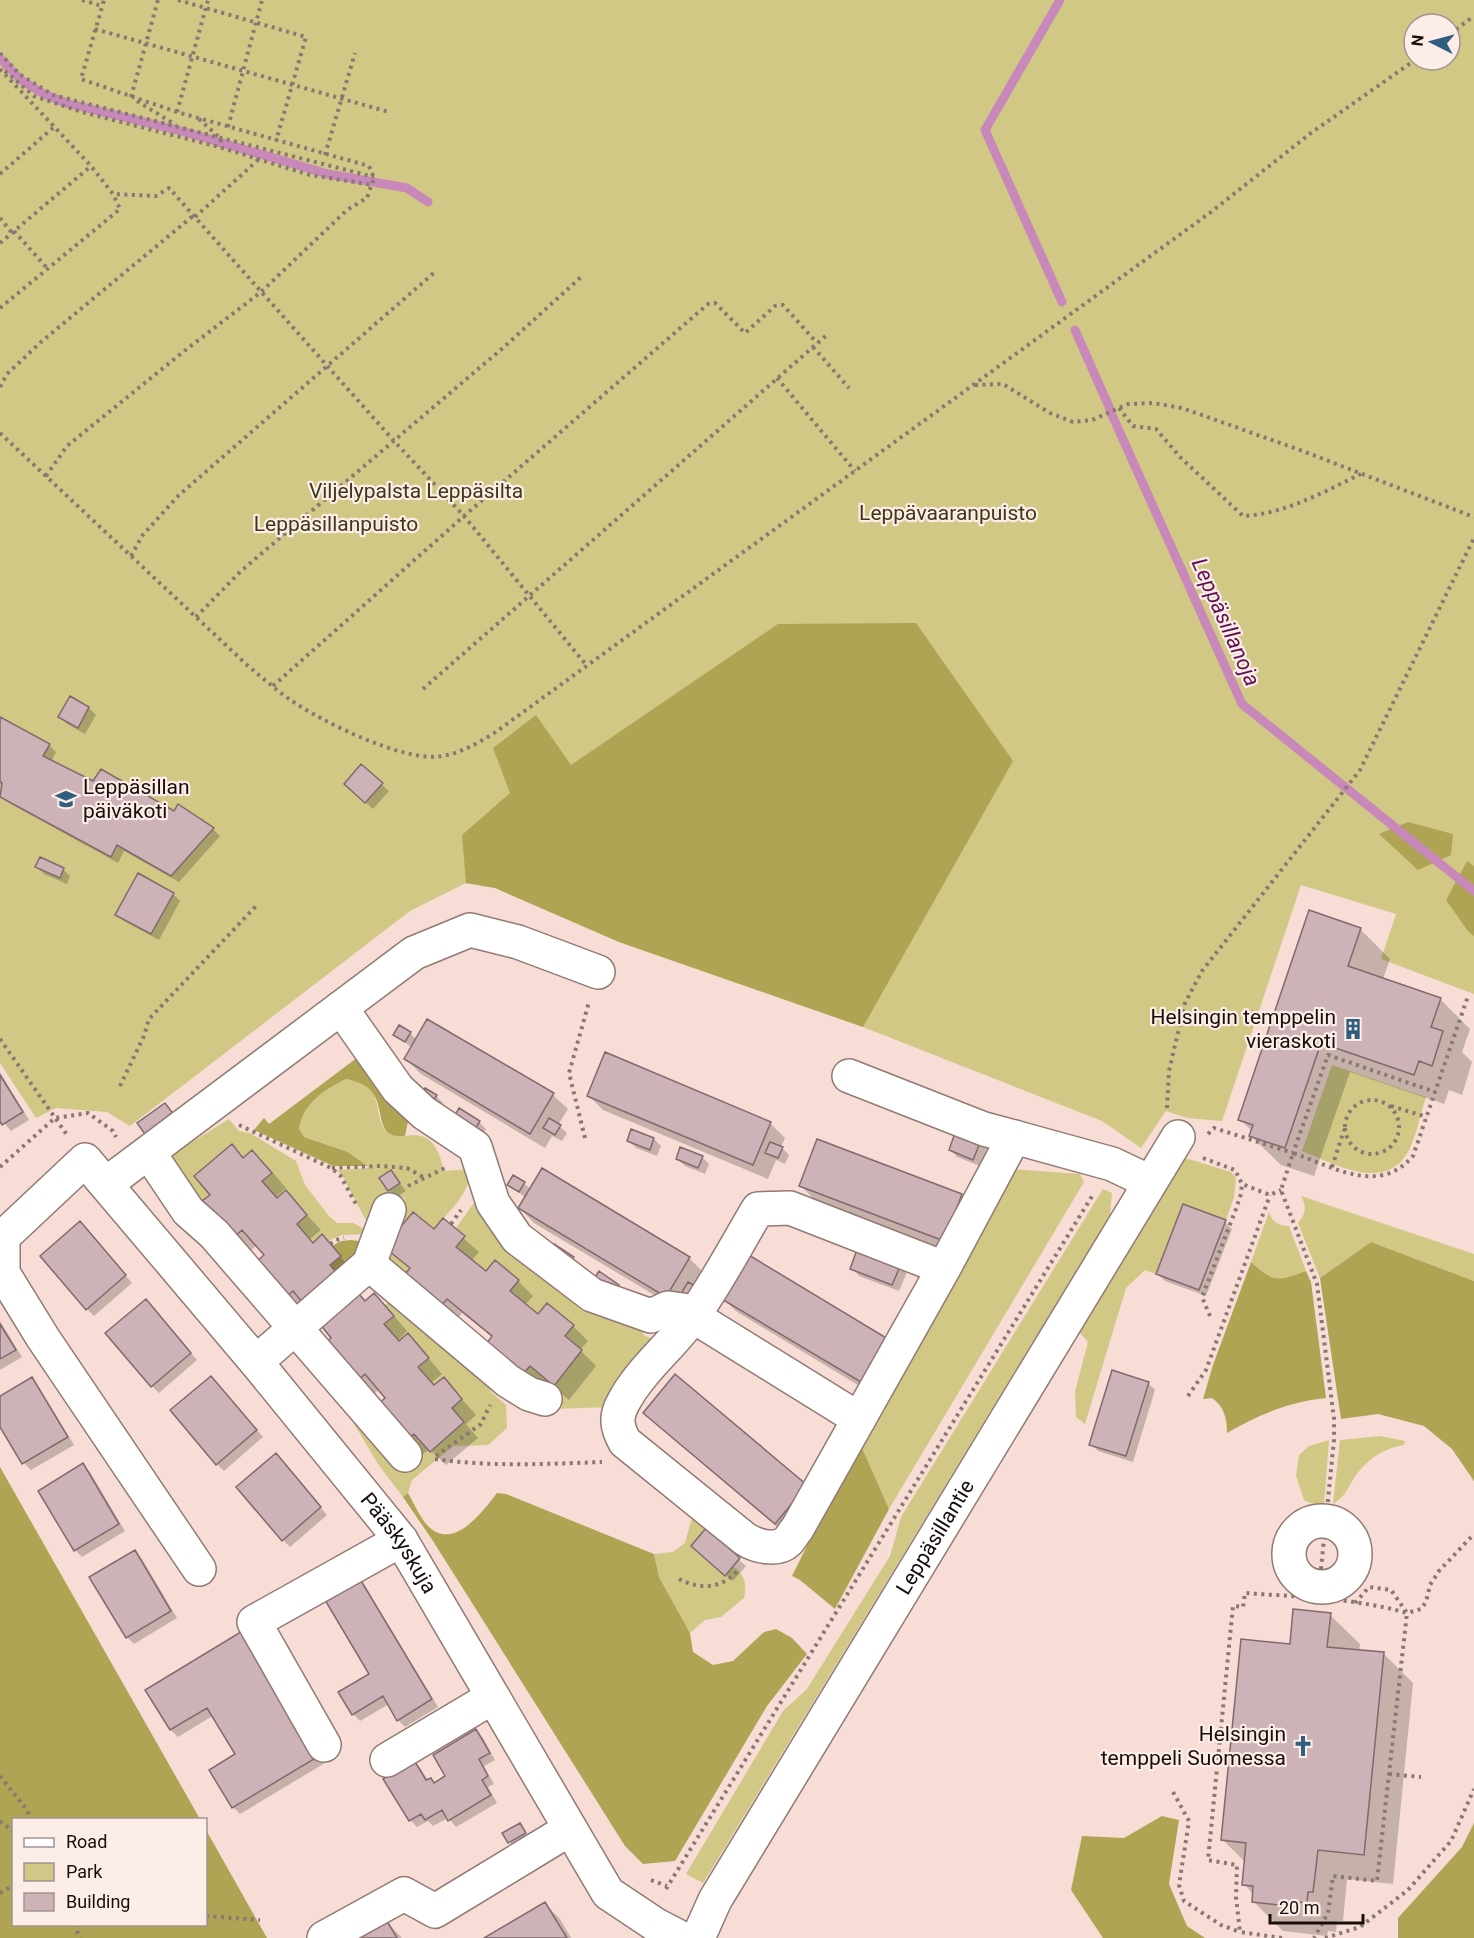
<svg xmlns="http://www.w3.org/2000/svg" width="1474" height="1938" font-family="Roboto,sans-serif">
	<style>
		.green { fill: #d0c884; fill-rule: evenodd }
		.forest { fill: #aea454 }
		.shadow { fill: #0003 }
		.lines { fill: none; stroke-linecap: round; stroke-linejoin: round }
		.stream { stroke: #c988ba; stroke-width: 9 }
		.building { fill: #cdb2b7; stroke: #81696d; stroke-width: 1.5 }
		.minor-casing { stroke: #917a72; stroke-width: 36 }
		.path { stroke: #897772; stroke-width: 4; stroke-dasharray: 3 4.5; stroke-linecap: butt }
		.minor { stroke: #fff; stroke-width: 33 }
		.labels { text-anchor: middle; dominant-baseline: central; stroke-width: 4.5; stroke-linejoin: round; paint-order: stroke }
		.park-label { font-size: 21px; fill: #3d3916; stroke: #fdede8 }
		.poi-label { font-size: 21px; fill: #170e0c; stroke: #fdede8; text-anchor: end }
		.street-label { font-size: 21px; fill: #170e0c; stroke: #fdede8 }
		.water-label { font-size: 22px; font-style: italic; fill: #5e1253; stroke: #fdede8 }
	</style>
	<rect width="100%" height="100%" fill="#f7ddd5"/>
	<path class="green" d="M0,0H1474V994L1381,959L1396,914L1301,885L1222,1121L1187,1118L1166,1111L1141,1148L1102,1121L863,1027L619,942L495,888L466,883L410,911L130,1126L107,1112L56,1108L36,1118L0,1063ZM1414,24H1450V60H1414Z
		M1332,1065L1426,1097C1420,1114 1417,1134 1409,1150C1386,1194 1335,1164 1302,1151Z
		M346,1079C351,1081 358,1082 364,1084C383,1093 373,1120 388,1132C396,1140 405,1135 415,1135C435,1136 440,1155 444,1171L469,1169C473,1192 447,1213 434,1229L413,1212L384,1247L410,1268L402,1278C368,1250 387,1229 405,1198L394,1195L375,1231L371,1230L342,1175L338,1171V1170L369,1168L348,1152L304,1137L299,1129C303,1103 324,1090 346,1079Z
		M229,1119L239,1131L250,1133L296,1161L305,1185L329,1216L337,1223H353L366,1230L368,1234L341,1235L328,1241L322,1234L313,1243L297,1224L307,1214L286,1191L277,1198L262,1181L272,1172L253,1150L243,1158L232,1144L194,1176L210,1195L202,1201L190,1200L170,1156Z
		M1184,1159H1189L1231,1172L1236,1178L1234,1197L1226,1220L1156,1274L1145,1270L1126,1288L1085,1424L1076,1417L1075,1392L1088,1342L1080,1333Z
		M1013,1169L1080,1174L1084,1182L889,1509L859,1441Z
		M1103,1189L1112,1193L1110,1215L703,1883L686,1874L783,1711L807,1689L890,1556L901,1517Z
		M1301,1196L1474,1254V1281L1371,1242L1320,1278L1298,1223C1306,1214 1307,1206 1301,1196Z
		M476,1200L632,1320L645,1336L653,1339L612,1407L550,1409L521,1376L530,1366L554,1385L582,1350L565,1336L574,1325L547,1303L538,1314L510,1291L495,1261L486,1271L456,1247L465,1236L456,1228Z
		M1269,1212C1272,1222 1278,1226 1289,1226L1306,1271C1278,1281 1274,1283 1251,1262Z
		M393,1294L490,1378L491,1392L506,1405L507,1428L488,1445L453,1446L412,1480L408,1493L403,1497L378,1464L347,1412L406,1441L414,1434L430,1451L464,1423L452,1408L462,1399L444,1378L434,1385L384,1324L393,1316L385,1306Z
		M1380,1436L1405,1441L1404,1445C1383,1448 1366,1460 1354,1478C1347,1489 1345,1497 1333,1504L1340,1440Z
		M1329,1440L1324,1505L1310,1503L1304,1500L1296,1476L1299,1455L1309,1446Z
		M700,1513L746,1551L740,1558L706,1528L691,1546L725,1575L733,1566C745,1575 747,1584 744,1598L721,1617L705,1620L690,1633L659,1577L654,1554L673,1552L685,1543L691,1521Z"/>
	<path class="forest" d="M916,623L1013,761L863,1027L619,942L495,888L466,883L462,835L510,793L493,748L536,715L571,765L778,624Z
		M1408,822L1453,834L1451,855L1418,870L1379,834Z
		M1467,861L1474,866V936L1468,931L1446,900Z
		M362,1054L409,1117L405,1136C376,1140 384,1110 374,1095C368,1084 357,1082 346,1079C324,1090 303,1103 299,1129L304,1137L348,1152L367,1166H333L254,1130L264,1118L269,1124Z
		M351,1240L366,1242L342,1279L330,1265L340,1256L332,1246L341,1241Z
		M1371,1242L1474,1281V1481L1452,1449L1424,1426L1378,1414L1341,1419L1320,1278Z
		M1251,1262C1274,1283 1278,1281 1306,1271L1311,1282L1326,1398C1288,1402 1261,1414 1227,1433C1227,1418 1224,1406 1212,1398L1203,1399L1213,1365Z
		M859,1441L889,1509L835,1609L800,1580L792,1576Z
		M0,1467L200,1819L14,1820V1924H206V1830L267,1938H0Z
		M408,1493C414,1503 419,1516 427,1525C453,1553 483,1511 497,1493L506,1494L654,1554L659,1577L690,1633L693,1652L713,1665L733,1661L764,1632L776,1629L792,1638L807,1654L767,1706L675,1861L643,1864L625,1846L433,1541L403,1497Z
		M1162,1816L1179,1820L1169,1884L1187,1926L1205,1938H1103L1071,1890L1082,1836L1124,1838Z
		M1474,1823V1938H1398V1918L1462,1847Z"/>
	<path class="shadow" d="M89,708L96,715L85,734L67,724L60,717Z
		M0,718L49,745L56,752L51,762L94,783L175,813L179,806L213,829L220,836L179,882L124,851L118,863L7,802L0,795L3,785L0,784Z
		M361,766L389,791L373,809L353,791Z
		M37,867L63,869L70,876L67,884L44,874Z
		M173,894L180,901L159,940L124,921L117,914Z
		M1360,929L1390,959L1383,979L1440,999L1470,1029L1462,1052L1472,1062L1462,1095L1449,1090L1444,1104L1350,1072L1314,1176L1281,1165L1251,1136L1253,1132L1240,1119Z
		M410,1033L417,1040L553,1095L568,1109L558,1125L567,1133L562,1141L552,1136L545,1148L421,1074L406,1059L412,1048L395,1034Z
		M0,1072L29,1120L11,1131L0,1118Z
		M588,1095L770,1123L785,1138L781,1147L789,1155L785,1164L776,1160L768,1179L603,1110Z
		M436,1096L443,1103L438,1111L421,1098Z
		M479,1122L486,1129L481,1137L462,1126Z
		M632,1131L654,1139L661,1146L657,1156L636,1148L629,1141Z
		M980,1141L987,1148L980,1166L957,1157L950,1149Z
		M232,1146L244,1159L252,1152L267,1166L286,1188L276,1197L278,1199L286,1192L321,1230L310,1239L314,1244L322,1236L354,1272L344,1281L366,1302L374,1295L389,1310L407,1331L398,1340L400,1342L408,1335L442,1374L432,1382L435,1386L444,1379L476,1415L466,1424L478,1438L446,1465L429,1449L422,1455L407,1440L387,1398L379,1389L372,1396L334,1338L318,1319L301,1312L286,1297L266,1255L257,1245L249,1252L234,1237L212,1195Z
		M702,1157L709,1164L705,1174L685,1166L677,1159Z
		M391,1172L406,1191L396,1197L389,1190Z
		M524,1183L531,1190L689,1258L704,1273L681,1311L534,1223L520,1208L526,1198L509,1185Z
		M801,1186L961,1195L976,1210L959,1255L816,1201Z
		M443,1220L479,1252L471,1261L486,1273L518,1281L533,1296L525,1305L538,1316L573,1326L588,1341L580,1350L596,1366L569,1400L545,1380L537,1389L493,1338L462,1313L455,1322L411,1270L386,1247L434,1231Z
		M1225,1222L1232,1229L1206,1296L1165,1281L1158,1274Z
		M87,1230L132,1283L94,1316L87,1309Z
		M900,1265L907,1272L899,1291L859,1276L852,1268Z
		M722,1298L907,1358L881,1399L737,1312Z
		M153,1308L197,1360L159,1393L152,1386Z
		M0,1321L22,1357L0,1370Z
		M31,1379L38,1386L74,1445L31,1470L24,1463L0,1424V1397Z
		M1148,1383L1155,1390L1133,1462L1098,1451L1091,1444Z
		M218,1385L263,1437L224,1471L217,1464Z
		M645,1413L821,1501L790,1538L660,1427Z
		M283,1462L327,1515L290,1547L283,1540Z
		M83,1465L90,1472L125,1531L82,1557L75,1550Z
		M706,1530L746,1566L733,1581L700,1553Z
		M135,1552L142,1559L177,1618L134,1644L127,1637Z
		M359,1581L366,1588L438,1707L405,1727L398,1720L389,1704L360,1721L353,1714L371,1674Z
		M1330,1615L1360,1644L1359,1651L1384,1654L1413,1683L1393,1884L1347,1879L1343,1921H1337L1336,1932L1328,1931L1327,1936L1283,1931L1253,1901L1254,1895L1244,1884L1246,1863L1222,1839L1291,1646Z
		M251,1639L325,1763L240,1814L233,1807L211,1770L237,1754L214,1715L178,1737L171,1730Z
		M476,1731L483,1738L495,1760L484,1766L494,1784L488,1787L497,1803L456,1827L448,1818L433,1826L428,1821L417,1827L410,1820L414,1762L421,1769L428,1781L435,1784L448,1777Z
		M520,1825L526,1831H523L529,1840L516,1850L504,1834Z
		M545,1904L560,1919L571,1938H487Z
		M383,1918L402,1938H349Z"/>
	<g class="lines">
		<path class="stream" d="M1060,0L985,130L1062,302
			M0,58L21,80L44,94L66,103L185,132L328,174L407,188L428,202
			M1075,330L1110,409
			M1112,415L1242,704L1474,891"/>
	</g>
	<path class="building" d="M70,696L89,707L78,728L58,717Z
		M0,717L50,744L43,756L93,781L101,769L174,811L178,804L214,828L171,876L117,845L111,857L0,797L2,783L0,781Z
		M361,764L383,783L365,803L344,784Z
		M40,857L64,868L60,878L35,867Z
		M138,873L174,893L151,934L115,915Z
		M1309,910L1361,928L1348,966L1441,998L1431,1027L1443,1031L1432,1066L1419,1061L1414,1075L1321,1043L1285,1148L1249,1136L1253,1125L1238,1120Z
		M427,1019L554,1093L530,1134L404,1059Z
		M399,1025L411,1032L405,1042L393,1035Z
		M605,1052L771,1122L753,1165L587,1096Z
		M0,1075L23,1112L2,1125L0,1121Z
		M425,1088L437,1095L431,1105L419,1098Z
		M165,1103L175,1116L147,1137L137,1123Z
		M459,1108L480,1121L474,1131L453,1119Z
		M549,1118L561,1125L555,1135L543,1128Z
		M631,1129L654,1138L650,1150L627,1141Z
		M956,1130L981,1140L973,1160L949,1150Z
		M817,1139L962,1194L944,1241L799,1186Z
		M770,1142L783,1147L778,1158L765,1153Z
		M232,1144L243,1158L252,1150L272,1173L262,1181L277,1198L286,1190L307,1215L297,1224L313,1243L322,1234L341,1256L330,1265L342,1279L308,1309L293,1291L285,1298L255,1263L264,1255L242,1230L233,1238L202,1201L210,1195L194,1176Z
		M680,1147L703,1156L698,1168L676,1159Z
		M542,1168L690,1257L666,1297L518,1208Z
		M391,1170L400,1183L388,1191L379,1178Z
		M513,1175L525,1182L519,1192L507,1185Z
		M1183,1204L1226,1220L1199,1290L1156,1274Z
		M413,1212L434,1229L443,1218L465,1236L456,1247L486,1271L495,1260L519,1280L510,1291L538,1314L547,1303L574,1325L565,1336L582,1350L554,1386L530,1366L521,1376L485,1346L492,1336L447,1299L439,1308L402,1278L410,1268L384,1247Z
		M80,1221L126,1275L86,1310L40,1256Z
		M554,1244L574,1257L568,1268L548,1255Z
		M858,1247L901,1264L892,1285L850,1269Z
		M747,1254L893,1342L866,1385L720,1298Z
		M599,1271L619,1285L613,1295L592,1282Z
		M688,1282L700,1289L694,1300L682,1292Z
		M353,1287L365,1301L374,1293L394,1316L384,1324L399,1341L408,1333L429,1358L418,1367L434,1385L444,1377L462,1399L452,1408L464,1422L430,1452L414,1434L406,1441L376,1406L385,1398L365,1374L356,1382L324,1344L331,1338L316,1319Z
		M146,1299L191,1353L151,1387L105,1333Z
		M0,1324L16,1350L0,1359Z
		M1112,1370L1149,1382L1126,1456L1089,1445Z
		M675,1374L807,1485L775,1524L643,1413Z
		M211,1376L257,1430L216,1465L170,1410Z
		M32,1377L68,1437L22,1464L0,1427V1396Z
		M276,1453L321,1507L282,1541L236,1487Z
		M83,1463L119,1524L74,1551L38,1491Z
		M706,1528L740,1558L725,1576L691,1546Z
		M135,1550L171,1611L126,1638L89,1577Z
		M360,1579L432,1699L397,1721L383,1696L352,1715L338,1692L369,1674L325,1600Z
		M1293,1609L1331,1613L1327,1647L1384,1652L1364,1855L1318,1850L1313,1892H1308L1307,1903L1298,1902V1907L1252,1902L1253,1886L1242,1885L1246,1843L1221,1840L1241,1639L1290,1644Z
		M244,1630L319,1756L232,1808L209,1770L235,1754L207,1708L170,1730L145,1690Z
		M476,1729L490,1753L479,1759L488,1776L482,1780L491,1795L448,1821L442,1810L425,1820L421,1814L409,1821L383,1779L414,1760L426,1780L431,1778L434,1783L445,1776L433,1755Z
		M520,1823L526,1833L508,1843L502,1833Z
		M545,1902L567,1938H484Z
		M384,1916L397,1938H347Z"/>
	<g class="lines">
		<defs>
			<g id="minor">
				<path d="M341,1008L398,1089L424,1113L475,1147L493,1203L517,1238L592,1295L651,1316L668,1308L683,1310L859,1419"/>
				<path d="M849,1076L984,1129L1014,1137"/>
				<path d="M149,1153L188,1211L214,1234L405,1455"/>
				<path d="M106,1184L414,953L470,930L518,942L598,972"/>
				<path d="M369,1264L508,1381L529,1394L545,1399"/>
				<path d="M944,1268L790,1208L758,1209C737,1244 717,1283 693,1316C672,1346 640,1370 623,1403C615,1417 617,1428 625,1442L745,1539C756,1546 777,1552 788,1541C791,1538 794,1532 797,1529L944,1268L1014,1137L1112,1164L1150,1182"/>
				<path d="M256,1362L369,1264L389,1210"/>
				<circle cx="1322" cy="1554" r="33"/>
				<path id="s1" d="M199,1569L43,1338L3,1273V1237L85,1160L256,1362L401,1540L608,1893L656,1925L681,1938"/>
				<path d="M324,1745L254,1622L401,1540"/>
				<path d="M387,1760L493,1697"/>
				<path d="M324,1938L404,1894L435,1911L570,1829"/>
				<path id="s2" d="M698,1938L715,1900L1178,1137"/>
			</g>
		</defs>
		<use href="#minor" class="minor-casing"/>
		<path class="path" d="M82,0L102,6
			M178,0L306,37L276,141
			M95,29L389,112
			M1450,34L1474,16
			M0,53L19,74L53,95L374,177
			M0,69L91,166L113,194L156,196L169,188L394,441L464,516L587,666
			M5,71L34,96L82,112L219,147L310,175L373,185
			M131,97L158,0
			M137,101L176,125
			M177,112L208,0
			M199,119L221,139L219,147
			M228,127L262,0
			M325,155L355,53
			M0,174L54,127
			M195,217L259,159
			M0,218L12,233
			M14,231L48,269
			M0,243L91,166
			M0,308L120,209L113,194
			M813,347L849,388
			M777,378L855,471
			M975,385L1003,384L1050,413L1073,422L1092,420L1128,404L1153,403L1182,408L1300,450L1474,517
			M0,387L7,374L41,342L194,215
			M1119,408L1133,426L1156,429L1181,458L1243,516C1285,514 1323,492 1361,474
			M0,433L246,664C260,676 274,688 289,699C321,721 404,763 442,756C461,753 476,744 493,734L1211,212L1311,133L1415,60
			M46,476L67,446L183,352L261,292L347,210L367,198L374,178L369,166L177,112L81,79L104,0
			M131,556L142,536L178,496L435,272
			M196,617L241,571L504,347L581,277
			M273,686L464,516L708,304L715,303L745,333L775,306L783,305L817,343
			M423,689L829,333
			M0,1039L67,1135
			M120,1086L144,1036L149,1019L257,905
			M1345 1127a27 27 0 1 1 54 0a27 27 0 1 1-54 0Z
			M1391,1106L1427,1117
			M1167,1108L1169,1071L1185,1003L1202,971L1360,770L1474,538
			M239,1125L331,1168L340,1175L357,1206
			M1208,1134L1214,1128L1293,1153L1328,1055L1435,1092
			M585,1138L569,1073L589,1002
			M1203,1158L1235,1170L1242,1184L1270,1195L1281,1190
			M0,1167L55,1118L88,1113L113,1131L116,1137
			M1332,1167L1344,1130
			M332,1168L380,1166L407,1168L425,1178
			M408,1186L447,1167
			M451,1224L461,1210
			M330,1244L336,1240L344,1238
			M1210,1316L1202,1297L1236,1209L1241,1194L1242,1184
			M1188,1396L1206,1370L1270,1195
			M436,1456L481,1424L490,1405
			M435,1459C490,1467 546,1464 602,1462
			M679,1579C700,1590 722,1589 738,1570
			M1318,1599L1334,1440V1419L1317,1284L1281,1190L1293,1153C1334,1167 1379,1196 1413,1156L1468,996
			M1355,1603L1369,1587L1391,1590L1407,1613L1421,1609L1426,1602L1430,1585L1439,1571L1474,1534
			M1389,1774L1421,1777
			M0,1776L27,1810L31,1820
			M1173,1792L1189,1821L1179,1885L1184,1901L1221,1925L1240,1932
			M0,1821L14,1832
			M651,1880L667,1886
			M666,1889L1094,1193
			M0,1893L14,1885
			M206,1916L260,1920
			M74,1924L80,1938
			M1282,1938L1240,1932L1236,1897L1237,1865L1208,1860L1233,1606L1243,1607L1245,1593C1298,1597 1355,1598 1407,1613L1377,1881L1333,1876L1328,1913L1314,1938
			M1325,1938L1360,1927L1408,1890L1451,1841L1474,1789"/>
		<use href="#minor" class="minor"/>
	</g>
	<defs>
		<symbol id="school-bare" viewBox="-9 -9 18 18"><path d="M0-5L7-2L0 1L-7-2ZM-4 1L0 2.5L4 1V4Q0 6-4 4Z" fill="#305f7e" stroke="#fdede8" stroke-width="2.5" paint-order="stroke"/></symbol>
		<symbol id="building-bare" viewBox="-9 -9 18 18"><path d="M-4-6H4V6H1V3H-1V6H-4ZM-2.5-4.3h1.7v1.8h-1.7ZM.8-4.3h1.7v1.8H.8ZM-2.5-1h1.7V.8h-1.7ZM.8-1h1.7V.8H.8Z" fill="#305f7e" stroke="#fdede8" stroke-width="2.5" paint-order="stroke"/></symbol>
		<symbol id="church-bare" viewBox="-9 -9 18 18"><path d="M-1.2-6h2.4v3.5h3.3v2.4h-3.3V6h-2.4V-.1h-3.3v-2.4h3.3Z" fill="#305f7e" stroke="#fdede8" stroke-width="2.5" paint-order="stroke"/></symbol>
	</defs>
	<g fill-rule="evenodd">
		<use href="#school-bare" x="51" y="784" width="30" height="30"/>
		<use href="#building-bare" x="1338" y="1014" width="30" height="30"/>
		<use href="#church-bare" x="1288" y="1731" width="30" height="30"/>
	</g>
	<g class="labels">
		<g class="park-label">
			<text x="416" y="491">Viljelypalsta Leppäsilta</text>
			<text x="948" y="513">Leppävaaranpuisto</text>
			<text x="336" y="524">Leppäsillanpuisto</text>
		</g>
		<g class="poi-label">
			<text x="83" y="787" text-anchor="start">Leppäsillan<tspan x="83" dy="24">päiväkoti</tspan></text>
			<text x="1336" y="1017">Helsingin temppelin<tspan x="1336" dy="24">vieraskoti</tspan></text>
			<text x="1286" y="1734">Helsingin<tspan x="1286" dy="24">temppeli Suomessa</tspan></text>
		</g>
		<g class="street-label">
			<text stroke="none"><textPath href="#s2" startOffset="466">Leppäsillantie</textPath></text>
			<text stroke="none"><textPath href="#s1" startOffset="999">Pääskyskuja</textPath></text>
		</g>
		<g class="water-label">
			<text transform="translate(1226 622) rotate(66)">Leppäsillanoja</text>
		</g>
	</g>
	<rect x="12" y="1818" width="195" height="108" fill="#fdede8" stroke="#a19490" stroke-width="1.5"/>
	<rect x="24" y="1838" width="30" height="9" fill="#ffffff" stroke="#a19490" stroke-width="1.5"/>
	<text x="66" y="1848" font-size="18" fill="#170e0c">Road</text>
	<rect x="24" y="1863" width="30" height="18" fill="#d0c884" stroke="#a19490" stroke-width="1.5"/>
	<text x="66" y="1878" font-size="18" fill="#170e0c">Park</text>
	<rect x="24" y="1893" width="30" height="18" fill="#cdb2b7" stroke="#a19490" stroke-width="1.5"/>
	<text x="66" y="1908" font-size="18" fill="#170e0c">Building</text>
	<g transform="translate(1432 42) rotate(276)"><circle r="28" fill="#fdede8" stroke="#a19490" stroke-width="1.5"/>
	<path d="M0-4.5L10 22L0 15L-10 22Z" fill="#305f7e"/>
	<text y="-9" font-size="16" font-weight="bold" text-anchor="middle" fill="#170e0c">N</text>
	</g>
	<path d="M1270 1914v9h93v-9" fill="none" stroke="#170e0c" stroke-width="3"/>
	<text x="1279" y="1914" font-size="18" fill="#170e0c" stroke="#fdede8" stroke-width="4.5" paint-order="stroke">20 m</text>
</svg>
